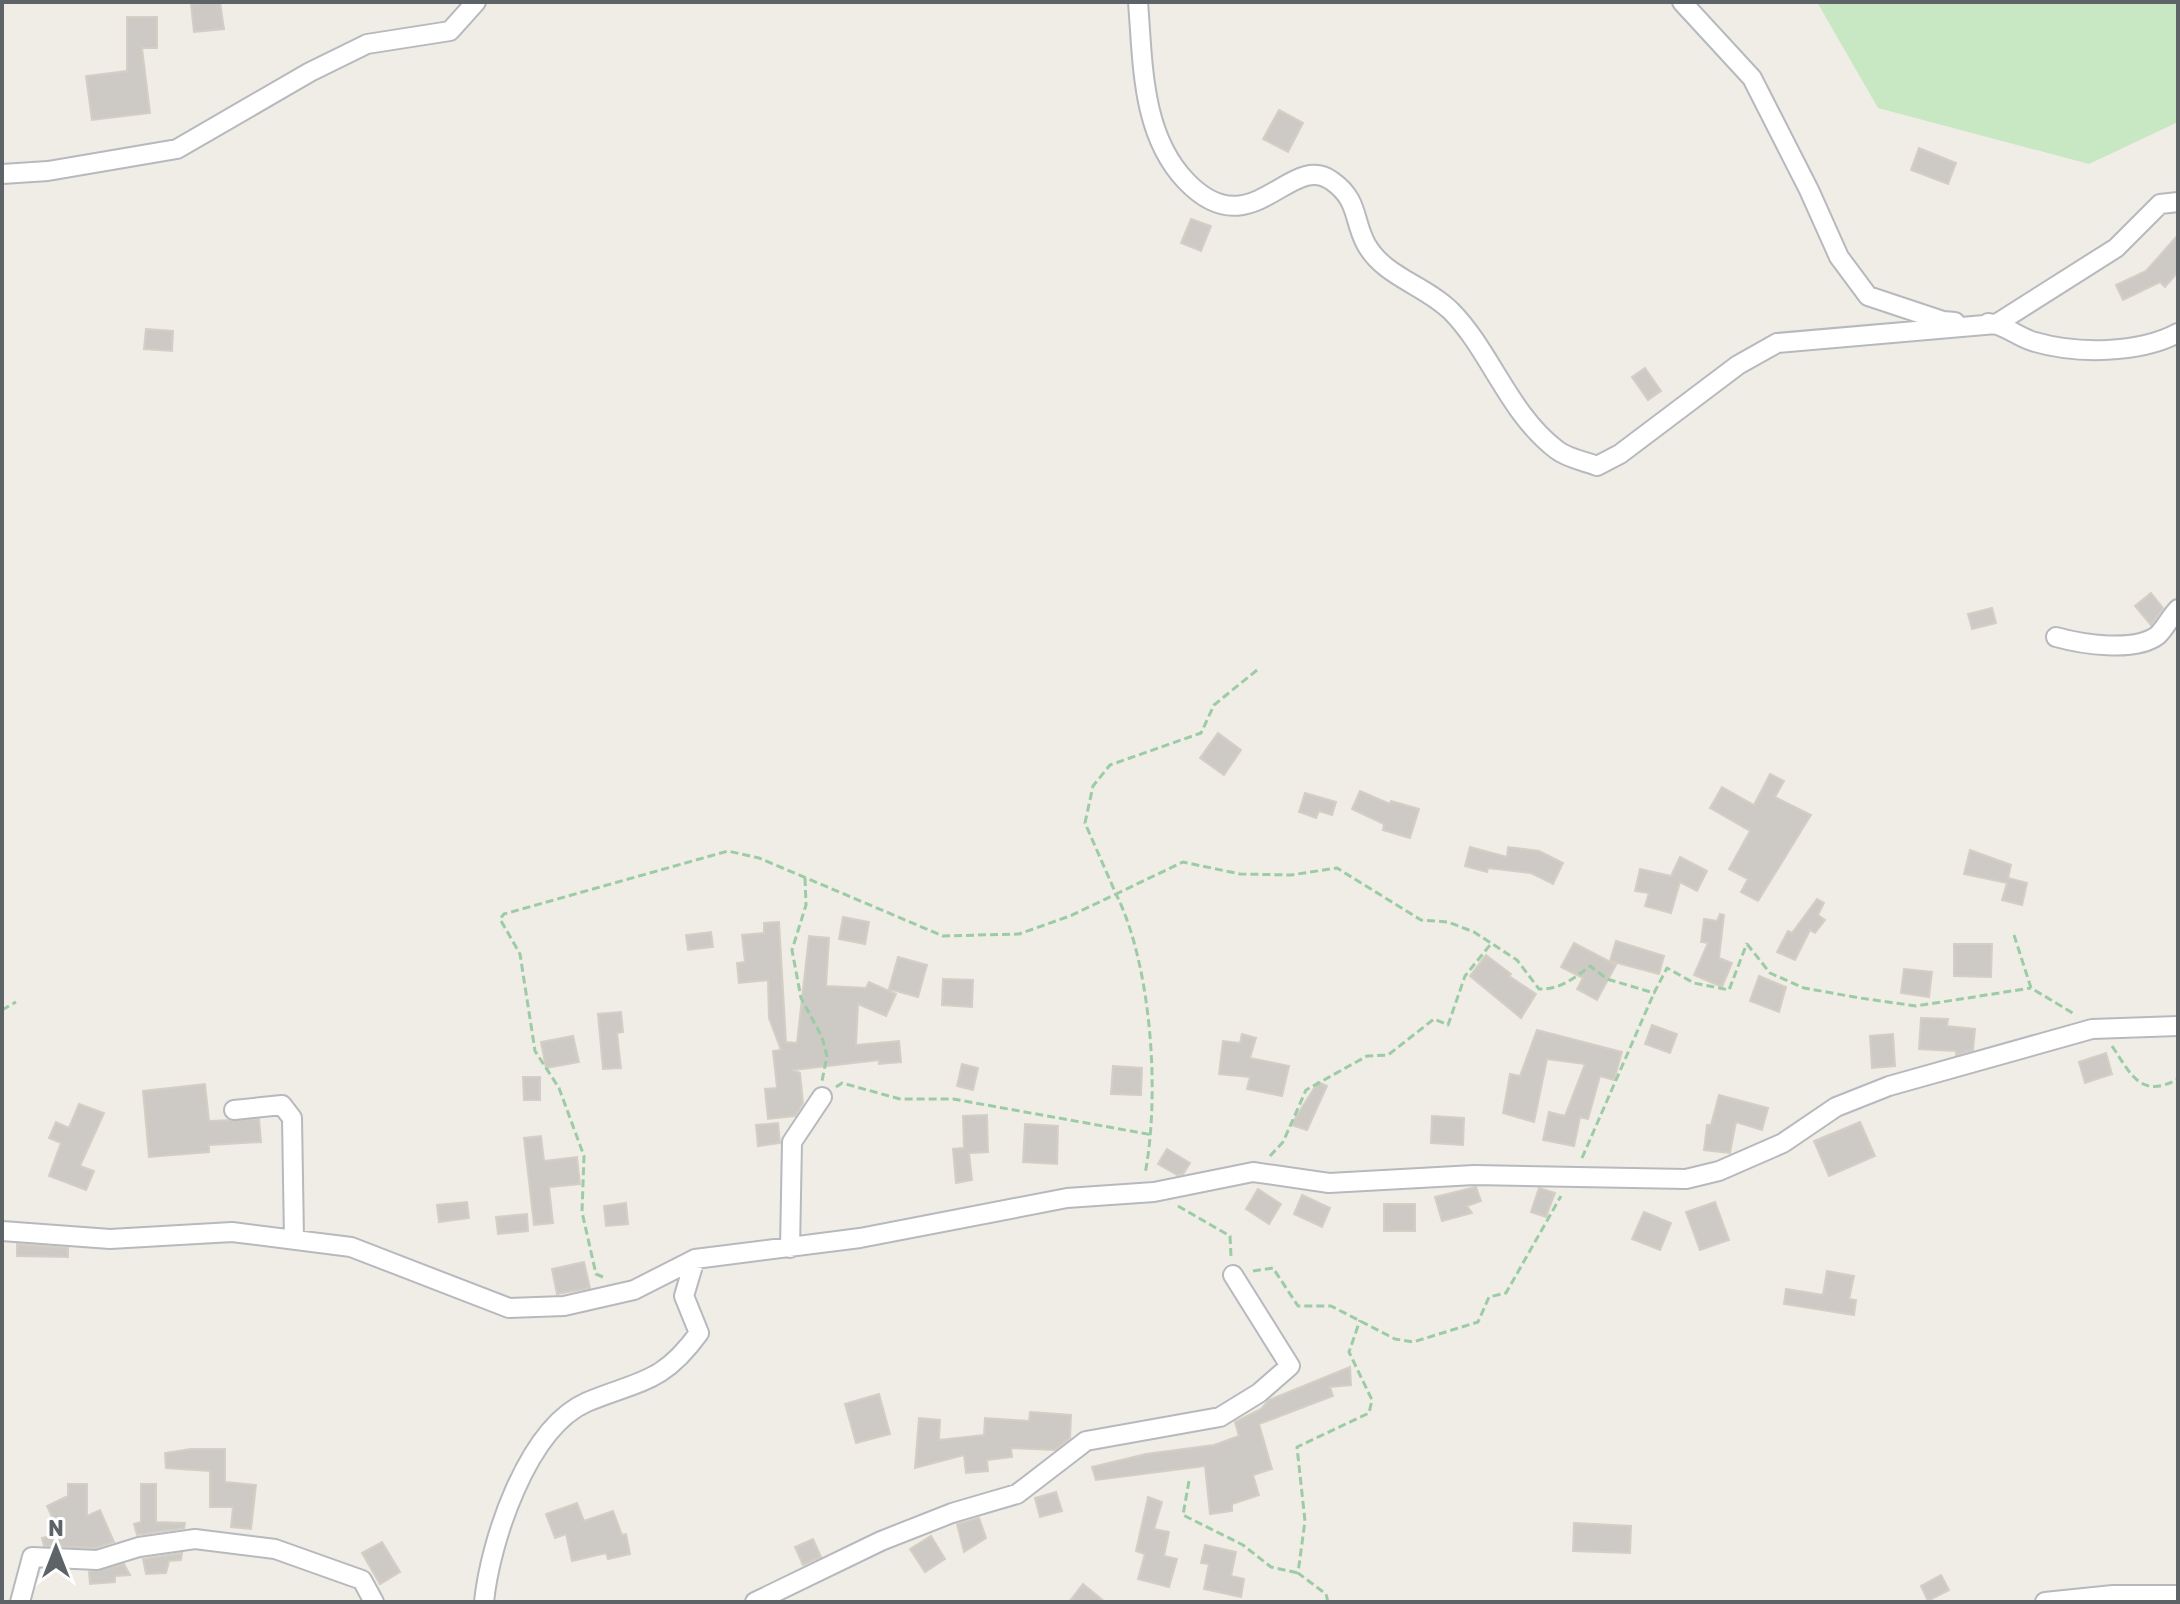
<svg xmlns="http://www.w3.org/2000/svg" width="2180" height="1604" font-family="Rubik,sans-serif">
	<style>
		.green { fill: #c7e8c2 }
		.building { fill: #cdcac5; stroke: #d5cec4; stroke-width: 2 }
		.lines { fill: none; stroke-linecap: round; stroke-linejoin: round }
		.minor-casing { stroke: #b6b9bd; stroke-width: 22 }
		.path { stroke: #9ccca5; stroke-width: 3; stroke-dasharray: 8 4; stroke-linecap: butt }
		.minor { stroke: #fff; stroke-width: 18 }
	</style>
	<rect width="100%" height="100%" fill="#f0ede6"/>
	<path class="green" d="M1817,2H2178V122L2089,164L1878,108Z"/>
	<path class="building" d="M220,2L224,29L194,32L191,4Z
		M127,17H157V48H142L150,113L92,120L86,76L127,71Z
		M1279,110L1303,123L1288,152L1263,139Z
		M1919,148L1956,163L1948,184L1911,170Z
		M1191,219L1211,226L1201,251L1181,243Z
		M2178,235V272L2165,287L2160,282L2123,300L2116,285L2146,271Z
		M146,329L173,331L172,351L144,349Z
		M1645,368L1661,391L1648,400L1632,377Z
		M2151,593L2163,608L2151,625L2135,606Z
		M1992,608L1996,623L1972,629L1968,614Z
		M1218,733L1241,750L1224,775L1200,758Z
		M1770,774L1784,781L1775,797L1811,815L1758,901L1741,892L1748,879L1729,869L1750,831L1710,808L1722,787L1754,805Z
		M1360,791L1390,804L1391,801L1419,809L1410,838L1383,830L1384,824L1352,809Z
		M1305,793L1336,802L1332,815L1319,811L1316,818L1299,812Z
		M1470,847L1507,857L1508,847L1539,851L1563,863L1553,884L1531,873L1488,868L1487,872L1465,866Z
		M1970,850L2011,865L2008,878L2027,883L2022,905L2002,900L2007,883L1964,874Z
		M1680,857L1707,871L1697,891L1680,882L1671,913L1645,906L1649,893L1635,891L1640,869L1671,876Z
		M1817,899L1824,903L1818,915L1825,920L1815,933L1810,930L1795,960L1777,952L1788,931L1792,933Z
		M1720,914L1724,915L1719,958L1732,963L1722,987L1694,975L1708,943L1701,942L1704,919L1717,921Z
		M843,917L869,922L865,944L839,939Z
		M779,922L786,1042L797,1043L809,936L829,938L826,986L866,988L869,982L896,994L886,1016L858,1004L856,1045L899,1041L901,1062L879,1064V1060L793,1070L800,1073L803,1103L795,1116L768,1119L765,1089L777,1088L773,1051L781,1050L769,1018L768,980L739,983L737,963L745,962L742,935L764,933V923Z
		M711,932L713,947L688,950L686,935Z
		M1616,941L1664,956L1659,974L1610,961Z
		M1574,943L1616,965L1597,1000L1577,989L1583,978L1561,967Z
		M1954,944H1992L1991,977L1954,976Z
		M1486,955L1511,974L1509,976L1536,994L1521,1018L1470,976Z
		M898,957L927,965L918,997L889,989Z
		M1904,969L1932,972L1929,997L1901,993Z
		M1759,976L1786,987L1779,1012L1750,1001Z
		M943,979L973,980L972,1007L942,1005Z
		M621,1012L623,1032L617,1033L621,1068L603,1069L598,1014Z
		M1921,1018L1948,1019L1947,1026L1975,1029L1973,1050L1956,1055V1051L1919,1049Z
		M1652,1025L1677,1034L1670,1053L1645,1044Z
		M1537,1030L1622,1052L1614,1080L1600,1076L1588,1119L1580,1117L1574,1146L1543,1140L1549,1112L1565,1116L1585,1064L1547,1059L1534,1122L1503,1113L1510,1074L1520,1076Z
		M1242,1034L1256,1038L1250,1058L1289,1066L1282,1096L1247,1089L1250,1077L1219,1074L1223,1041L1240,1043Z
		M1893,1034L1895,1066L1872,1068L1870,1036Z
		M573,1036L579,1062L546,1068L541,1042Z
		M2106,1053L2112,1074L2085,1083L2079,1062Z
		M962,1064L978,1068L973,1090L957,1086Z
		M1113,1066L1142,1068L1141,1095L1111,1094Z
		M523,1077H540V1100H524Z
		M1318,1082L1327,1086L1307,1130L1291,1125Z
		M205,1084L209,1121L259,1119L261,1142L209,1145V1152L149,1157L143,1091Z
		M1719,1095L1768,1108L1762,1130L1736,1122L1730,1153L1704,1150L1707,1125H1711Z
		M79,1104L104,1113L80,1166L94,1171L86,1190L49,1176L61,1143L49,1138L56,1122L69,1128Z
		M987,1115L988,1152L969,1153L972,1180L956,1183L953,1149L964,1148L963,1116Z
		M1432,1116L1464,1118L1463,1145L1431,1143Z
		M1860,1122L1875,1156L1829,1176L1814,1141Z
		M778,1123L780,1143L758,1146L756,1125Z
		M1025,1124L1058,1126L1057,1164L1023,1162Z
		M541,1136L544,1161L577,1157L580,1184L549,1187L553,1223L534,1225L524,1138Z
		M1167,1149L1190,1163L1183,1174L1177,1175L1158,1164Z
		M1476,1187L1481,1201L1467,1206L1472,1213L1442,1221L1435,1197Z
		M1539,1188L1555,1193L1546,1217L1531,1212Z
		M1258,1189L1281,1204L1269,1224L1246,1209Z
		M1302,1195L1330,1208L1322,1227L1294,1214Z
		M467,1202L469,1218L439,1222L437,1205Z
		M1715,1202L1729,1240L1700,1250L1686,1212Z
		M626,1203L628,1224L606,1226L604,1206Z
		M1384,1204H1415V1231H1384Z
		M1644,1212L1671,1223L1660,1250L1632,1239Z
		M527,1214L528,1231L498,1234L496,1217Z
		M17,1244L68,1248V1257L17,1256Z
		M584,1262L590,1288L557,1294L552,1269Z
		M1827,1271L1854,1276L1849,1299L1856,1300L1854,1315L1784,1304L1786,1289L1823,1295Z
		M1350,1367L1351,1385L1330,1387L1333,1396L1259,1424L1272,1469L1253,1475L1259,1495L1232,1504V1511L1210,1514L1205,1466L1096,1480L1092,1467L1146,1454L1214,1445L1239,1436L1235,1422L1261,1409L1269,1400Z
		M879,1394L890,1434L856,1443L845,1404Z
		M1030,1412L1071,1415L1070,1438L1055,1450L1011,1448L1012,1457L987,1460L988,1471L966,1473L964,1455L915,1468L919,1418L940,1420L939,1440L984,1435L985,1418L1029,1421Z
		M191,1449H225V1482L256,1485L251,1529L231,1527L233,1507H210V1471L166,1468L165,1453Z
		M68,1484H87V1516L100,1510L114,1542L95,1548L44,1546L42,1538L60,1534L47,1506L68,1496Z
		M141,1484H156V1522L185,1523L184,1528L137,1535L134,1524L141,1522Z
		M1056,1492L1062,1511L1040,1517L1035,1498Z
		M1148,1497L1162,1502L1154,1529L1169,1532L1164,1556L1177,1559L1169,1587L1138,1579L1145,1554L1136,1551Z
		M577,1503L584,1521L613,1511L622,1535L626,1534L630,1554L608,1559L606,1553L572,1561L566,1534L555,1538L546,1514Z
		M979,1518L986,1538L964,1552L957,1524Z
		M1574,1523L1631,1526L1630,1553L1573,1551Z
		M931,1536L945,1559L925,1572L910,1549Z
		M813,1539L821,1557L803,1565L795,1547Z
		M382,1542L400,1572L380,1584L362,1553Z
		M1205,1545L1236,1552L1231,1576L1244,1579L1241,1597L1204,1589L1209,1564L1201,1563Z
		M182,1553L181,1560L169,1561L166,1573L146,1574L143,1559Z
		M124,1564L130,1575L115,1576V1582L90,1584L89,1572Z
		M1941,1575L1949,1590L1928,1601L1921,1586Z
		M1083,1584L1105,1602H1069Z"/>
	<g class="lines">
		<defs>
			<path id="minor" d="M1138,2C1143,62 1141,134 1186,181C1252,250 1290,150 1332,181C1359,200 1353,220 1366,244C1384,277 1425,285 1451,311C1490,350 1509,414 1557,450C1567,458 1584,461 1597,466L1620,454L1738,365L1777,343L1996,324L2116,248L2160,204L2178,202
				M1682,2L1752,78L1809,190L1839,257L1868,296L1943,321L1955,322
				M2,174L48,171L177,149L310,72L367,44L450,31L476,2
				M1988,323C2005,324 2018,338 2035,342C2076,354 2139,354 2178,333
				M2056,637C2081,644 2135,653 2158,635C2165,628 2171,616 2178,609
				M234,1110L282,1105L292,1118L294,1239
				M2,1231L110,1239L232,1232L351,1247L509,1308L564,1306L634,1290L695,1259L860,1238L1067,1198L1154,1192L1253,1172L1329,1183L1474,1175L1686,1179L1719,1171L1783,1143L1836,1107L1889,1086L2092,1029L2178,1026
				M790,1248L792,1142L822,1097
				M20,1602L32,1557L97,1560L139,1547L195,1539L275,1549L362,1580L374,1602
				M484,1602C490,1542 527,1428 587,1402C640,1380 662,1384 699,1333L684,1296L695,1259
				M755,1602L881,1541L952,1513L1017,1494L1086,1441L1220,1417L1259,1393L1290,1366L1233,1275
				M2045,1602L2113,1595H2178"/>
		</defs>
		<use href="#minor" class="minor-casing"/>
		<path class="path" d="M1257,670L1214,705L1201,733L1110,765L1093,786L1085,823L1116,894L1183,862L1240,874L1291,875L1337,868L1421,920L1448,922L1474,932L1517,960L1539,989C1559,990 1575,978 1590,966L1607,979L1654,993L1667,968L1694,983L1729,990L1747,943
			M805,878L806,905L792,950L801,998L822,1037L827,1056L822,1081
			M2014,935L2031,988L2076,1015
			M1747,944L1770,973L1804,988L1860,998L1916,1006L2031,988
			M2,1010L16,1002
			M2112,1046C2132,1076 2141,1099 2178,1079
			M836,1087L842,1083L900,1099H953L1153,1135
			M1270,1156L1283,1142L1306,1090L1367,1056L1388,1055L1434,1019L1448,1025L1465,976L1490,945
			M1582,1158L1654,993
			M1178,1206L1230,1236L1231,1256
			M1253,1271L1273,1268L1298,1306H1331L1395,1339L1413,1342L1478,1322L1489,1297L1506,1293L1561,1196
			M603,1277L596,1274L582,1212L584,1156L559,1088L535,1051L520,954L500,919L504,914L728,851L759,858L943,936L1019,934L1070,916L1116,894C1152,966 1160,1096 1145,1174
			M1189,1481L1183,1515L1243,1545L1271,1567L1298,1573
			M1328,1602L1326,1594L1298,1573L1305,1521L1297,1447L1369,1413L1372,1400L1349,1352L1360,1320"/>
		<use href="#minor" class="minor"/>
	</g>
	<rect width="2180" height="1604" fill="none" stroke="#5d6367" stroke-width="8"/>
	<g transform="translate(56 1548)" stroke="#ffffff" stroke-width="6" paint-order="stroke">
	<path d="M0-6L14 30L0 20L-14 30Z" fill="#5d6367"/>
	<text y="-12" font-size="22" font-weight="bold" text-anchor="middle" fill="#5d6367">N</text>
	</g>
</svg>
